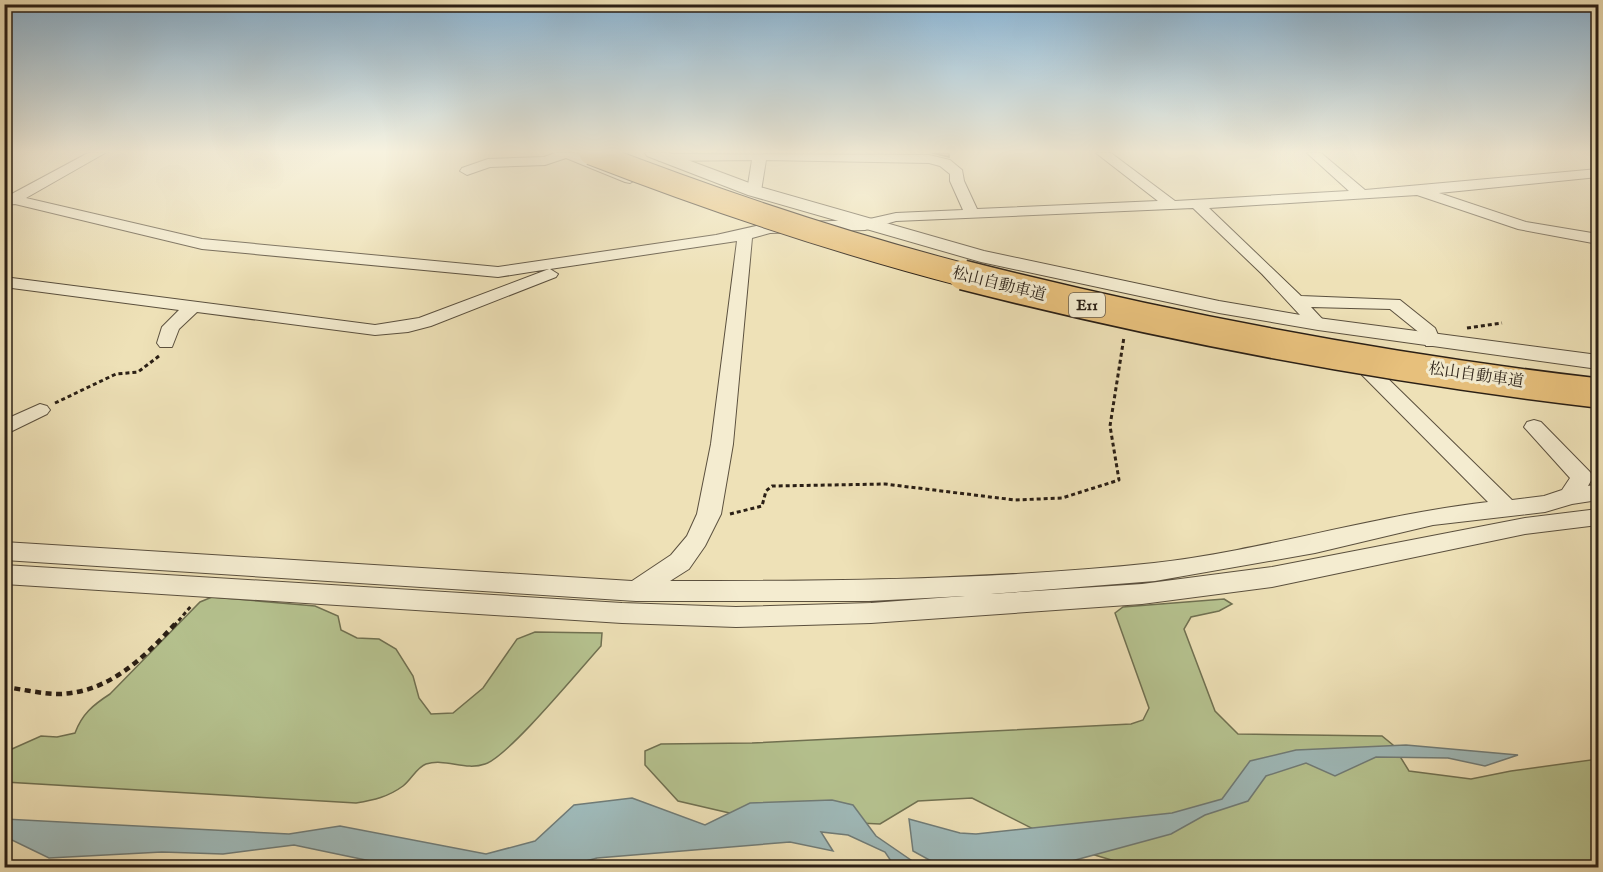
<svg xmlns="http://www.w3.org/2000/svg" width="1603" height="872" font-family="'IM FELL English','Noto Serif JP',serif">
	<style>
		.green { fill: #b6c390; stroke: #707152; stroke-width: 1.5 }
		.water { fill: #9fbaba; stroke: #707c78; stroke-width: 1.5 }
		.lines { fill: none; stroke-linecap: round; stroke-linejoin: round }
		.minor-casing { stroke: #5b503e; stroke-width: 2 }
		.tertiary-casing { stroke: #5b503e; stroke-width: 2 }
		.path-far1 { stroke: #2a1f15; stroke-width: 3; stroke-dasharray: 4 3; stroke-linecap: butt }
		.path { stroke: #2a1f15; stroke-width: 4.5; stroke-dasharray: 6 4.5; stroke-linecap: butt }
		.minor { fill: #f4ecd0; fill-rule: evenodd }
		.tertiary { fill: #f4ecd0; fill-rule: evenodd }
		.motorway-bridge-far1-casing { stroke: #2a1f15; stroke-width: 25; stroke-linecap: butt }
		.motorway-bridge-casing { stroke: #2a1f15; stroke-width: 32; stroke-linecap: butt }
		.motorway-bridge-far1 { stroke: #e7c07c; stroke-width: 23 }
		.motorway-bridge { stroke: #e7c07c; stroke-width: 29 }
		.wall { fill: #c18c7c; stroke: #2a1f15; stroke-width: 1.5 }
		.labels { text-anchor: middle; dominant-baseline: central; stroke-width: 6; stroke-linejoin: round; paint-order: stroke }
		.shield { fill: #f4ecd0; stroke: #675c4d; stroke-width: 1.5 }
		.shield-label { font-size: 15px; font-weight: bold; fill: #2a1f15 }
		.street-label { font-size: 16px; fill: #2a1f15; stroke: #f4ecd0 }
	</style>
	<rect width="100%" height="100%" fill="#eee1b7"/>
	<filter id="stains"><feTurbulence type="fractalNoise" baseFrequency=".00333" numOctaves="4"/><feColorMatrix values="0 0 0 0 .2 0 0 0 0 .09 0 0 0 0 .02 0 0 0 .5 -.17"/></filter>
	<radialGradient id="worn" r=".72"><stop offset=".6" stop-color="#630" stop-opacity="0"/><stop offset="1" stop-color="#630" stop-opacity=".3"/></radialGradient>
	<path class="green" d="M212,597L315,606L338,616L341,630L357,638L379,639L396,649L413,676L419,698L431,714L453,713L483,688L517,639L535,632L602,633L601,646C580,669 508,757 485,764C465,771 446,758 426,764C417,767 411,780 403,786C388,797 374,800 356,803L5,782L4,755L12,749L41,736L57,737L75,733C82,714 93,705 110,694L200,602Z
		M1224,599L1232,604L1219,611L1191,617L1184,629L1215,711L1238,734L1382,736L1393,745L1409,771L1471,779L1511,771L1598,759V867H1135L1071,848L972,798L918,801L880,824L751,818L678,801L645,765V751L661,744L752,743L1131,724L1143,720L1149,708L1115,613L1123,607Z"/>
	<path class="water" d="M1406,745L1518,755L1485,766L1448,758L1376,757L1335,776L1306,763L1266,776L1248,801L1205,815L1171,834L1057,865L1061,867H942L913,851L909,819L960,833L976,834L1172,813L1222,799L1250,761L1296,750Z
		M632,798L705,825L750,803L832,800L853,805L876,836L921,867H895L885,852L848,835L821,832L833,851L790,842L597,858L564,867L404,868L294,845L223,854L162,852L49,858L12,840H5V819L289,834L340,826L486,854L535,841L574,805Z"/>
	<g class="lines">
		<defs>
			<path id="minor" d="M88,153H105L26,198L202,239L498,267L716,235L769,223L865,220L896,213L963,210L950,181V174L940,166L929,163L766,160L761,191L754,195L747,191L752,160L659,161L657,158L659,155L664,154L929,155L950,160L962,170L964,181L977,209L1158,201L1096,153H1111L1175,201L1349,191L1307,153H1321L1365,190L1598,169V177L1439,193L1526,222L1598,234V244L1518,229L1417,195L1209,208L1301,296L1400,300L1435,328L1441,342L1438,346H1426L1421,334L1390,309L1311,307L1327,324L1324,328H1312L1262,274L1193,208L896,221L865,230L770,233L752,238L733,444L721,514L705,546L689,569L670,581C831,581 993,580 1154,563C1266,550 1375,515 1488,502L1362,375L1359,371L1362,367H1376L1512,500L1544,496L1562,490L1570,478L1524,427L1527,422L1534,420L1541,422L1590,472L1593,477L1588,486L1598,484V500L1572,504L1545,512L1433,525L1315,553L1155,581L991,594L1142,584L1272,567L1525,518L1598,509V525L1525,534L1272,587L1142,604L871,623L736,627L622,623L4,584V565L622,603L736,607L871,603L965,596L869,601H636L4,560V542L632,581L671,555L687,536L697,514L711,444L737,241L550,269L558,274L556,277L431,326L408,332L375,335L197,312L179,329L172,347H160L157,343L162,327L179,310L4,287V277L375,325L419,318L549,269L498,277L202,249L15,204L4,205V198L8,196Z
				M555,153H577L635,176L637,179L630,183L625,182L566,158L545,165L490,167L467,175L460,171L462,168L488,159L544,157Z
				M40,404L47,406L50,410L47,414L4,435V420Z"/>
			<path id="tertiary" d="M645,153H669L760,187L984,251L1219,301L1318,318L1598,355V369L1318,330L1219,313L981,262L748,195L647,156Z"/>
		</defs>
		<use href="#minor" class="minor-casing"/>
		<use href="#tertiary" class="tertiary-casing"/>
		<path class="path-far1" d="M1467,328L1502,323
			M55,403L116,374L138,372L159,356
			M730,514L762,506L766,491L772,486L885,484L1015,500L1062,498L1119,480L1110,426L1124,337
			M174,626L192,605"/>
		<path class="path" d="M4,687C22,689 41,694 59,694C108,693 144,658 175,624"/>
		<use href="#minor" class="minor"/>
		<use href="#tertiary" class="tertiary"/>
		<defs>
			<path id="motorway-bridge-far1" d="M591,153C715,201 840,243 968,276"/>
			<path id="motorway-bridge" d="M963,275C1171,328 1384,368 1598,393"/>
		</defs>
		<use href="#motorway-bridge-far1" class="motorway-bridge-far1-casing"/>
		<use href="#motorway-bridge" class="motorway-bridge-casing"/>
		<use href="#motorway-bridge-far1" class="motorway-bridge-far1"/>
		<use href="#motorway-bridge" class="motorway-bridge"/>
	</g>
	<path class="wall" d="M932,153H949V157Z"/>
	<linearGradient id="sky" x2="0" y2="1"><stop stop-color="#8bb6d6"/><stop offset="0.55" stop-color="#f7f2df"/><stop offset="1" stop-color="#f7f2df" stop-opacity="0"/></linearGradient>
	<rect width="1603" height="276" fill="url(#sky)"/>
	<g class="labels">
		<rect class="shield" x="1069" y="293" width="36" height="24" rx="4.5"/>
		<g class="shield-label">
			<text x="1087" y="305">E11</text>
		</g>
		<g class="street-label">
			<text transform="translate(999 285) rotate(14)">松山自動車道</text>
			<text transform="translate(1476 376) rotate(8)">松山自動車道</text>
		</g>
	</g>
	<rect width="1603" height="872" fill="none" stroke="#eee1b7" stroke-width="24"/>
	<rect x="6" y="6" width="1591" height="860" fill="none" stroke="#2a1f15" stroke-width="3"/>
	<rect x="12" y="12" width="1579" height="848" fill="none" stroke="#2a1f15" stroke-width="1.5"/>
	<rect width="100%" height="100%" filter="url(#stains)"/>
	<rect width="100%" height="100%" fill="url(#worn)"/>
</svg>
